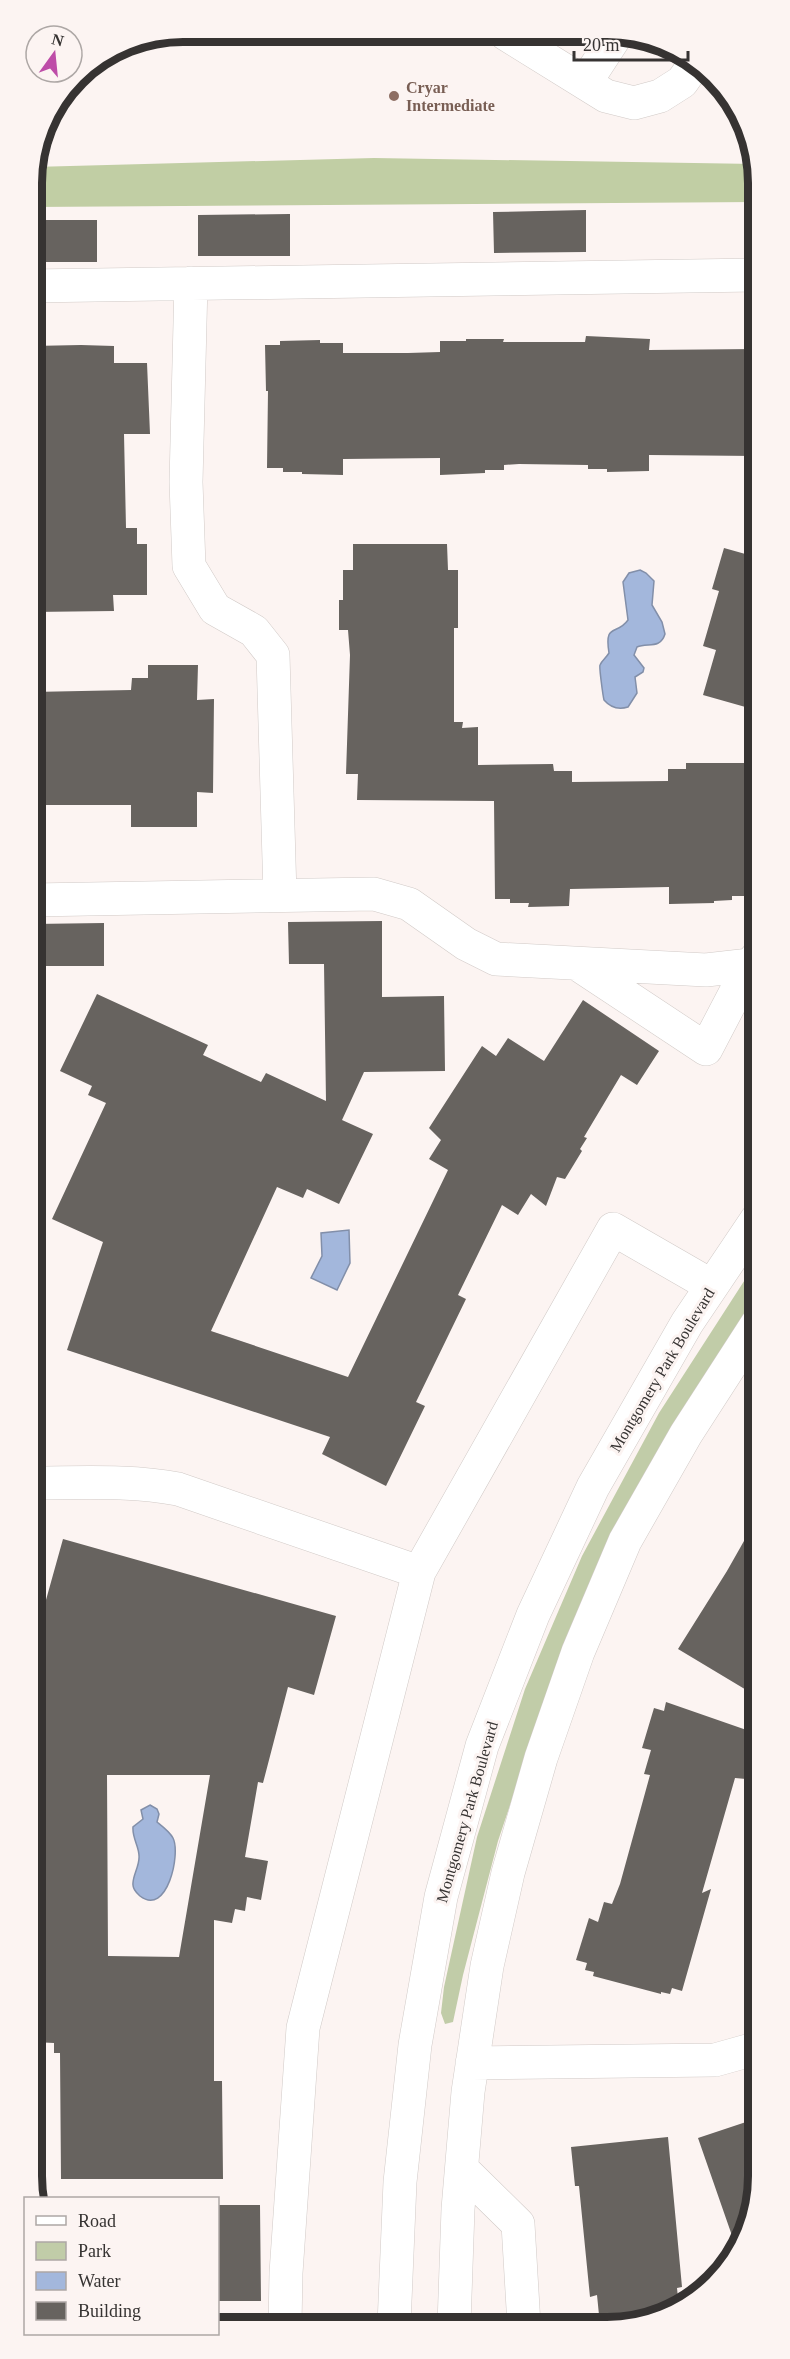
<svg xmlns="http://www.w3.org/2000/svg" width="790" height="2359" font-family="'Times New Roman',serif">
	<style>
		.green { fill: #c1cca8 }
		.forest { fill: #c1cea4 }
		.water { fill: #a3b7dc; stroke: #828fa9; stroke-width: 1.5 }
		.building { fill: #67635f; fill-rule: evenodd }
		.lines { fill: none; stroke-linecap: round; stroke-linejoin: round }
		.minor-casing { stroke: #d1cac7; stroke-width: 34 }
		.minor { stroke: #fff; stroke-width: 33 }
		.education-dot { fill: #8d6e63; stroke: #fcf4f2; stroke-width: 2 }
		.labels { text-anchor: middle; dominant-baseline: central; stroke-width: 6; stroke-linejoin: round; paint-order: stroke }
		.education-label { font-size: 16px; font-weight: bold; fill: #785e54; stroke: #fcf4f2; text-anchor: start }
		.street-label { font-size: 16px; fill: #363332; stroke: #fcf4f2 }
		.rim { fill: none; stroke: #363332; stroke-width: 8 }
	</style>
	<rect width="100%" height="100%" fill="#fcf4f2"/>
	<path class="green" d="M757,1261V1299L676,1424L547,1695L498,1841L463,1975L453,2022L445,2024L441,2013L444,1987L477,1837L525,1689L582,1556L659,1413Z"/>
	<path class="forest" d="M374,158L756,164V202L32,207L33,167Z"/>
	<path class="water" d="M640,570L646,573L654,581L652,605L662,622L665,634C660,650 647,642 637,647L634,655L644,668L643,672L635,677L637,693L628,707C618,710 610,707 604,700C603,696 599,667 600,665C602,660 606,658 609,653C604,622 617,636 628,620L623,582L629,573Z
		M349,1230L350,1263L337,1290L311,1278L322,1256L321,1233Z
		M150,1805L157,1809L159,1814L157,1822C162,1826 170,1832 173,1838C181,1854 167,1917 140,1896C137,1893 133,1890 133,1885C132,1877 139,1867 139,1858C140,1847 132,1839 133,1827L143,1819L141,1810Z"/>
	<path class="building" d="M586,210V252L494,253L493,212Z
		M290,214V256H198V215Z
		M32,220H97V262H32Z
		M586,336L650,339L649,350L756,349V456L649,455V471L607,472V469H588V465L519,464L504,465V470H485V473L440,475V458L343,459V475L302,474V472H283V468H267L268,391H266L265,345H280V341L320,340V343H343V353H408L440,352V341H466V339H504L503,342H585Z
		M81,345L114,346V363H147L150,434H124L126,528H137V544H147V595H113L114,611L32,612V346Z
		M353,544H447L448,570H458V628H454V722H463L462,728L478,727V765L553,764L554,771H572V782L668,781V769H686V763H745L747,896H732V900L714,901V903L669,904V887L570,889L569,906L528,907L529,903H510V899H495L494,801L357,800L358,774H346L350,655L348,630H339V600H343V570H353Z
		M724,548L756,557V710L703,695L716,650L703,646L719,591L712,589Z
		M148,665H198L197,700L214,699L213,793L197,792V827H131V805H33L32,692L131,690L132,678H148Z
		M382,921V997L444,996L445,1071L364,1072L342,1120L373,1134L339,1204L307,1189L303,1198L277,1187L211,1331L348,1377L448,1170L429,1159L441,1140L429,1128L482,1046L496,1056L508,1038L544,1061L583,1000L659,1051L637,1085L621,1075L584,1137L587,1138L580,1149L582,1151L565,1179L557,1177L546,1206L531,1194L518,1215L502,1205L458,1295L466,1299L416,1402L425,1406L386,1486L322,1454L330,1437L67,1350L103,1242L52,1219L106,1103L88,1095L92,1086L60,1071L97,994L208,1045L203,1055L261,1082L266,1073L326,1101L324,964H289L288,922Z
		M104,923V966H33V924Z
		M757,1518V1579L758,1697L678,1649L727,1571Z
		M63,1539L336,1616L314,1695L288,1687L263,1783L258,1782L245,1857L268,1861L261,1900L247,1897L245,1911L235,1909L232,1923L214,1920V2081H222L223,2179H61L60,2053H54V2043L34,2042V1643ZM107,1775H210L179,1957L108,1956Z
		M666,1702L758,1734L746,1779L735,1778L702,1893L711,1889L682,1991L672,1988L670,1994L661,1992V1994L593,1976L594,1972L585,1970L587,1963L576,1960L589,1918L598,1922L604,1902L612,1904L620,1884L650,1775L644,1774L651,1750L642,1748L654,1708L664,1711Z
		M746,2122L749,2132L758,2129V2185L747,2234L737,2250L698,2138Z
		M668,2137L682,2287L677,2288L679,2308L636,2325H600L597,2295L590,2297L579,2186H575L571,2147Z
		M218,2205H260L261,2301H218Z"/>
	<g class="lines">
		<defs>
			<path id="minor" d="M506,34L606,96L634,103L660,96L682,82L694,65
				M585,83L617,34
				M191,283L186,482L189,566L215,609L254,631L273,655L280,895
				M32,286L756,275
				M33,900L374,894L409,904L466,944L496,959L706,970L750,965L757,957
				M579,965L706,1049L750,965
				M33,1483C82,1483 131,1480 178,1489L419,1572
				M472,2063L715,2060L758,2048
				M462,2169L518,2224L524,2325
				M285,2325L286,2273L303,2028L419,1572L613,1229L712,1286
				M394,2325L400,2182L415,2045L441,1897L482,1746L533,1615L593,1487L687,1323L757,1219
				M454,2325L458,2209L468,2092L487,1966L508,1873L541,1758L578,1652L625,1541L686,1434L757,1324"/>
		</defs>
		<use href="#minor" class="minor-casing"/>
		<use href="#minor" class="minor"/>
	</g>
	<circle class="education-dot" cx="394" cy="96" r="6"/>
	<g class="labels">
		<g class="education-label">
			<text x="406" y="87">Cryar<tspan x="406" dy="18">Intermediate</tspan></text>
		</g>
		<g class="street-label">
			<text transform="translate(662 1370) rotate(-59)">Montgomery Park Boulevard</text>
			<text transform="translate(467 1812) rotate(-74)">Montgomery Park Boulevard</text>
		</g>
	</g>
	<path d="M0 0H790V2359H0ZM183 42H607A141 141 0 0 1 748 183V2176A141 141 0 0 1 607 2317H183A141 141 0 0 1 42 2176V183A141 141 0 0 1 183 42Z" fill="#fcf4f2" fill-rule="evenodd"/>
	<path class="rim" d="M183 42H607A141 141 0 0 1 748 183V2176A141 141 0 0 1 607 2317H183A141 141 0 0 1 42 2176V183A141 141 0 0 1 183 42Z"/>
	<rect x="24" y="2197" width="195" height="138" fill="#fcf4f2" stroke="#ada7a5" stroke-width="1.5"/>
	<rect x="36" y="2216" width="30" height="9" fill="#ffffff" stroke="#ada7a5" stroke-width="1.5"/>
	<text x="78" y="2227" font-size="18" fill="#363332">Road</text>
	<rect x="36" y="2242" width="30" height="18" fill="#c1cca8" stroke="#ada7a5" stroke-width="1.5"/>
	<text x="78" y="2257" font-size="18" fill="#363332">Park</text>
	<rect x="36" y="2272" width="30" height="18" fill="#a3b7dc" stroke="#ada7a5" stroke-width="1.5"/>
	<text x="78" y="2287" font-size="18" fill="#363332">Water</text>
	<rect x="36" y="2302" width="30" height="18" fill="#67635f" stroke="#ada7a5" stroke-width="1.5"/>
	<text x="78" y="2317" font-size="18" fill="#363332">Building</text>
	<g transform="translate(54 54) rotate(15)"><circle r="28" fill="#fcf4f2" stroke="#ada7a5" stroke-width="1.5"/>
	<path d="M0-4.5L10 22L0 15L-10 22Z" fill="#be4da8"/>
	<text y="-9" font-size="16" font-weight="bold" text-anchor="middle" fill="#363332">N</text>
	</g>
	<path d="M574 51v9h114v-9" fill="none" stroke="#363332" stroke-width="3"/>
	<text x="583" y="51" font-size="18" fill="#363332" stroke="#fcf4f2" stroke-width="4.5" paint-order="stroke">20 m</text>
</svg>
